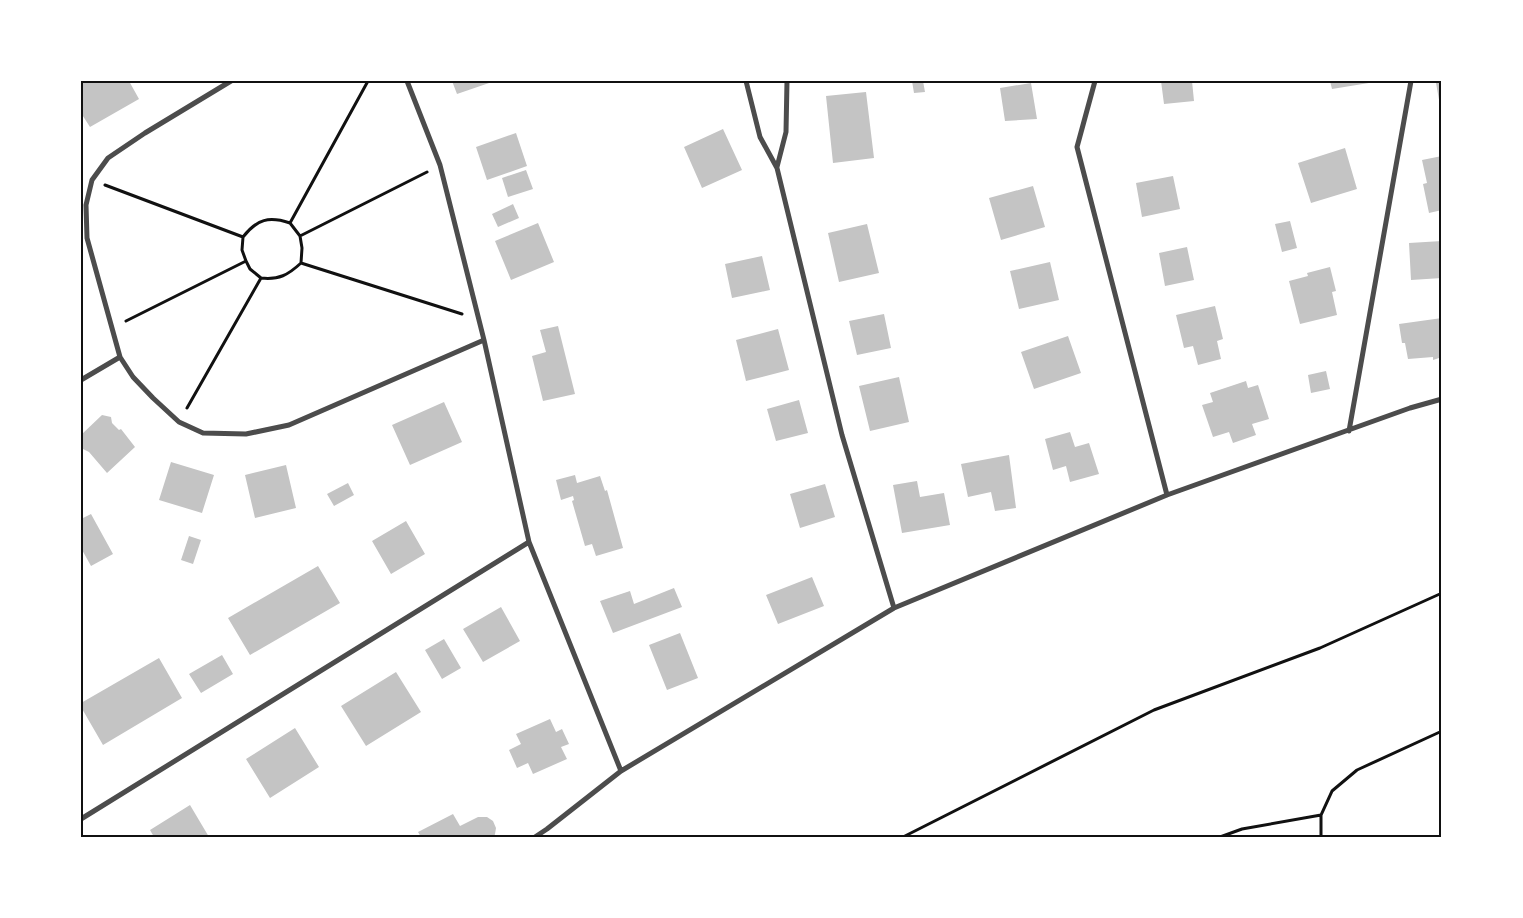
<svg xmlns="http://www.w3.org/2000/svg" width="1523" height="918" font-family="'Fira Sans',sans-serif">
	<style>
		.building { fill: #c4c4c4 }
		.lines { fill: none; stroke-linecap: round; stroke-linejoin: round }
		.path { stroke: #111; stroke-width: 3 }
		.minor { stroke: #4c4c4c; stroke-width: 5 }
		.neatline { fill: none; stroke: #111; stroke-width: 2 }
	</style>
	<rect width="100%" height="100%" fill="#fff"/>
	<path class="building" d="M81,81H129L139,99L90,127L81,113Z
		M452,81H492V82L457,94Z
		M912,81H923L925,92L914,93Z
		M1161,81H1192L1194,101L1164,104Z
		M1330,81H1374L1375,82L1332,89Z
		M1442,82V111H1441L1436,83Z
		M1031,83L1037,119L1005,121L1000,88Z
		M866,92L874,158L833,163L826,96Z
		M723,129L742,170L702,188L684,147Z
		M516,133L527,166L487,180L476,147Z
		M1345,148L1357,189L1311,203L1298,163Z
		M1442,156V210L1429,213L1423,184L1427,183L1422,160Z
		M526,170L533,189L508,197L502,178Z
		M1173,176L1180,209L1142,217L1136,183Z
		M1033,186L1045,227L1001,240L989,198Z
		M513,204L519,218L498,227L492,214Z
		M1290,221L1297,248L1282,252L1275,224Z
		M538,223L554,262L511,280L495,241Z
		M867,224L879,273L839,282L828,233Z
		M1442,241V278L1411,280L1409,243Z
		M1187,247L1194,280L1165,286L1159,253Z
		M762,256L770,290L732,298L725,264Z
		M1050,262L1059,300L1019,309L1010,271Z
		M1330,267L1336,291L1332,292L1337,315L1300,324L1289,281L1308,276L1307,273Z
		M1215,306L1223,339L1217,341L1221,359L1198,365L1193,346L1184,348L1176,315Z
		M884,314L891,348L857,355L849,321Z
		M1442,318V357L1433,360V357L1408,359L1405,343H1402L1399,324Z
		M558,326L575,394L543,401L532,356L546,352L540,330Z
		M778,329L789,370L746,381L736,340Z
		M1068,336L1081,373L1034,389L1021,352Z
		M1326,371L1330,389L1311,393L1308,375Z
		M899,377L909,422L870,431L859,386Z
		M1246,381L1248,388L1258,385L1269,419L1252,424L1256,435L1233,443L1229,432L1213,437L1202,405L1213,402L1210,393Z
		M799,400L808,433L776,441L767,409Z
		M444,402L462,442L410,465L392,425Z
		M102,415L111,417L112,423L119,430L121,429L135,447L107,473L89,452L83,449L81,443V435Z
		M1070,432L1075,447L1089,443L1099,474L1070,482L1066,466L1053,470L1045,439Z
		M1009,455L1016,508L995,511L991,492L968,497L961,464Z
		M171,462L214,475L202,513L159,500Z
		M286,465L296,508L255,518L245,475Z
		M575,475L577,483L600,476L605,491L607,490L623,548L596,556L592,544L585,546L572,501L574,500L573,496L561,500L556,480Z
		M917,481L920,497L944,493L950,525L902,533L893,485Z
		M348,483L354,495L334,506L327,494Z
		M825,484L835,517L800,528L790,494Z
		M91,514L113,554L91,566L81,548V519Z
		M406,521L425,554L391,574L372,541Z
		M189,536L201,540L193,564L181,560Z
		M318,566L340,603L250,655L228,618Z
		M812,577L824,606L778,624L766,595Z
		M674,588L682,607L613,633L600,601L630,591L634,604Z
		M501,607L520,641L483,662L463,629Z
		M680,633L698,678L667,690L649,645Z
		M444,639L461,668L442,679L425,650Z
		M222,655L233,674L201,693L189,674Z
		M159,658L182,698L103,745L81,707V703Z
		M396,672L421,712L366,746L341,706Z
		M550,719L556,732L562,729L569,744L561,747L567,759L533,774L528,763L517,768L509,750L521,744L516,734Z
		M295,728L319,767L270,798L246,759Z
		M190,805L209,837H154L150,830Z
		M453,814L460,826L478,817H487L493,821L496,828L495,834L494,837H421L418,832Z"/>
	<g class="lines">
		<path class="path" d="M105,185L243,237L242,250L246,261
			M290,223L300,236L427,172
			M300,236L302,248L301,263L462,314
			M243,237C257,219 269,216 290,223L368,81
			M126,321L246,261L250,269L261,278
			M187,408L261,278C279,280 288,275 301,263
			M903,837L1154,710L1320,648L1442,593
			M1220,837L1242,829L1321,815
			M1321,837V815L1332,791L1357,770L1442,731"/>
		<path class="minor" d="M231,81L145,133L108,158L92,180L86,205L87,238L120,357L133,377L153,398L179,422L203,433L246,434L289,425L484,340
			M407,81L440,165L484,340L529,542L621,771
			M746,81L760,137L777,168L842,435L894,608
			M1095,81L1077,147L1167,495
			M777,167L786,132L787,81
			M81,380L120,357
			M1349,431L1411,81
			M81,819L529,542
			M535,837L547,829L621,771L894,608L1167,495L1410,408L1442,399"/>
	</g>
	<rect width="1523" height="918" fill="none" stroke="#ffffff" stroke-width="165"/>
	<rect x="82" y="82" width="1358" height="754" class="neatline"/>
</svg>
